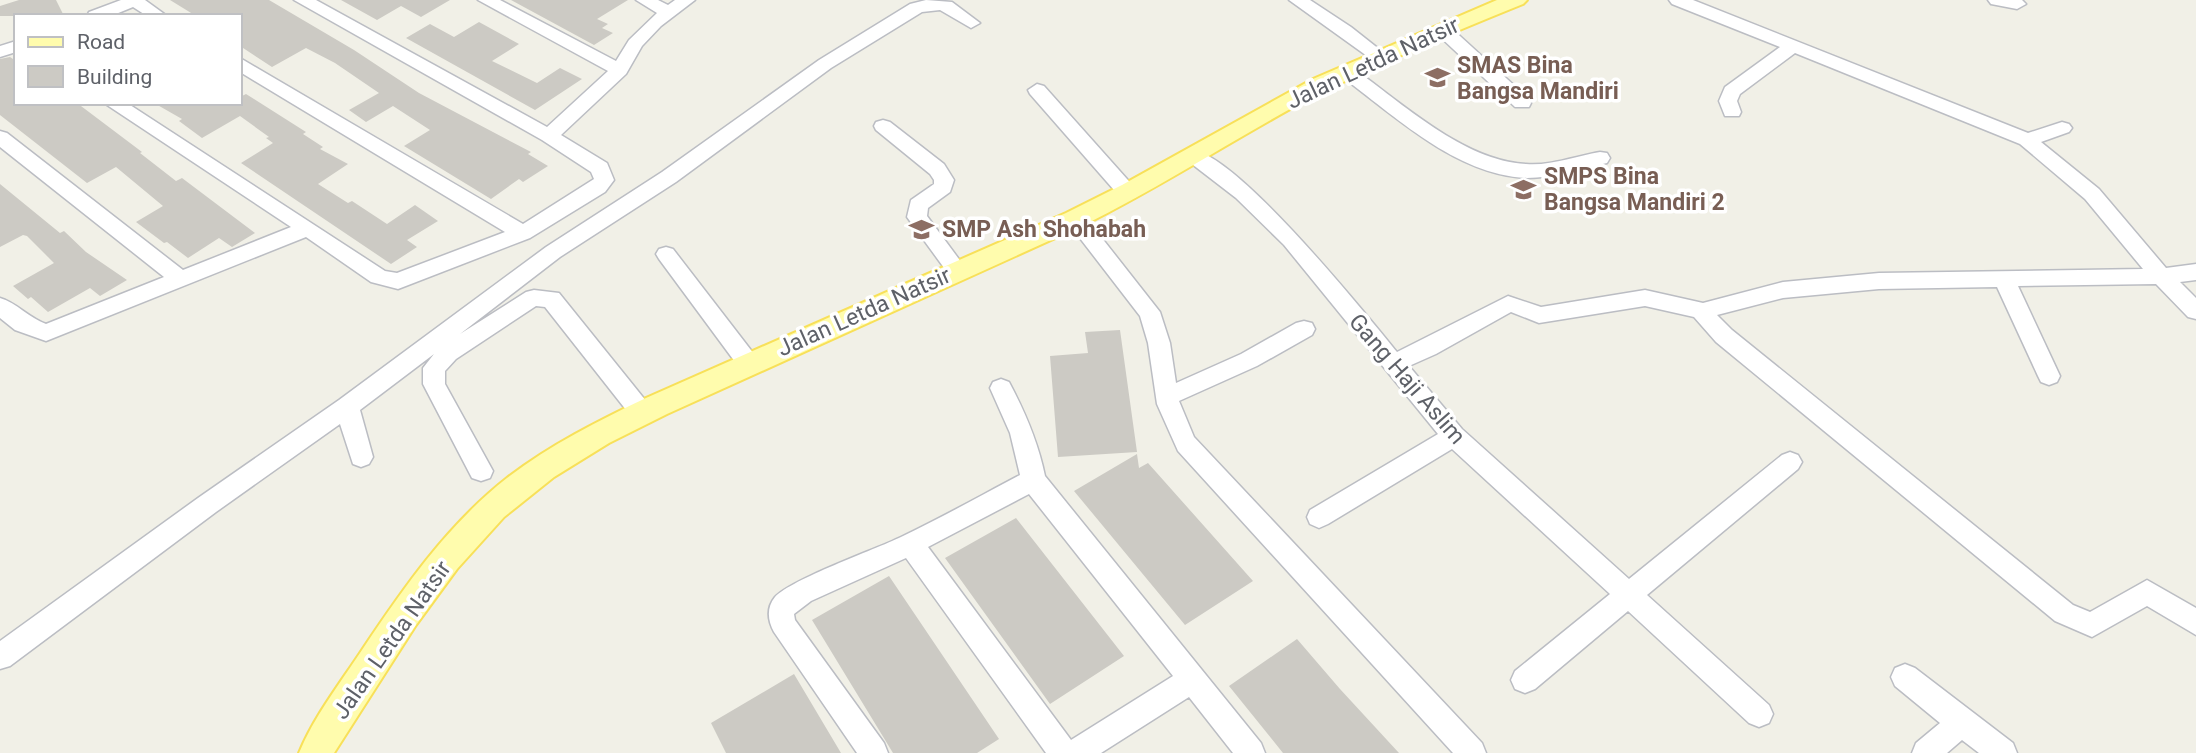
<svg xmlns="http://www.w3.org/2000/svg" width="2196" height="753" font-family="Roboto,sans-serif">
	<style>
		.building { fill: #cccac4 }
		.lines { fill: none; stroke-linecap: round; stroke-linejoin: round }
		.minor-casing { stroke: #bbbdc3; stroke-width: 3 }
		.major-casing { stroke: #f8e059; stroke-width: 4 }
		.minor { fill: #fff; fill-rule: evenodd }
		.major { fill: #fffcad; fill-rule: evenodd }
		.labels { text-anchor: middle; dominant-baseline: central; stroke-width: 7; stroke-linejoin: round; paint-order: stroke }
		.street-label { font-size: 23px; fill: #5e6168; stroke: #fff }
		.education-label { font-size: 23px; font-weight: bold; fill: #785e54; stroke: #fff; text-anchor: start }
	</style>
	<rect width="100%" height="100%" fill="#f1f0e7"/>
	<path class="building" d="M19,0H56L64,16H0V6Z
		M170,0H269L354,50L419,93L531,152L528,154L548,166L523,182L519,179L491,199L404,146L430,130L393,106L366,122L349,110L379,93L335,63L306,48L272,67L240,46V16H196Z
		M341,0H450L421,17L401,6L377,20Z
		M511,0H628L597,19L608,24L602,28L613,33L594,45Z
		M479,22L519,44L492,61L537,83L560,68L582,79L535,110L406,38L430,24L454,37Z
		M10,57L16,61V103H77L142,152L140,153L176,181L182,178L255,233L232,247L219,238L188,258L167,242L164,243L136,222L163,206L116,167L87,183L0,115V59Z
		M246,94L306,132L303,134L323,147L320,149L348,164L318,184L348,203L352,201L387,224L415,205L438,221L407,240L417,247L391,264L241,163L273,143L266,138L269,137L240,116L202,138L179,121L182,119L154,103H240V97Z
		M0,184L60,233L64,231L86,252L127,280L100,296L90,288L48,312L31,297L28,299L13,286L54,263L27,236L23,235L0,247Z
		M1120,330L1137,452L1058,457L1050,356L1088,353L1085,332Z
		M1137,454L1139,468L1148,463L1253,581L1185,625L1074,491Z
		M1016,518L1124,656L1050,704L945,558Z
		M889,576L999,739L977,753H893L812,620Z
		M1297,639L1340,689L1399,753H1283L1229,686Z
		M794,674L841,753H726L711,723Z"/>
	<g class="lines">
		<defs>
			<path id="minor" d="M121,0H145L167,16H147L133,7L111,16H87L89,12Z
				M294,0H316L547,127L608,71L478,0H500L616,61L629,40L657,13L636,0H658L668,5L675,0H695L661,26L642,46L626,74L561,135L607,163L614,180L605,192L530,238L398,289L371,282L306,237L46,341L15,330L0,318V298C17,303 29,318 46,324L164,277L0,147V131L7,133L183,270L291,227L104,103H127L385,271L397,273L505,232L240,72V58L523,224L594,179L591,172L542,140Z
				M926,0L952,2L980,23L971,28L940,10L922,12L831,68L676,182L560,257L460,334L526,292L534,290L559,293L650,406L654,413L650,420L642,422L634,420L545,307L536,306L456,359L445,371V384L493,471L490,478L481,481L472,478L423,384V368L434,354L360,410L373,457L369,464L361,467L353,464L340,424L216,512L10,666L0,669V641L198,498L339,400L546,247L662,172L819,60L910,4Z
				M1289,0H1310L1351,27L1389,57L1386,61H1374Z
				M1669,0H1693L2028,133L2062,122L2069,124L2072,128L2069,132L2041,142L2099,189L2166,268L2196,264V280L2180,282L2196,298V319L2188,317L2156,284L2018,286L2060,376L2057,382L2049,385L2041,382L2038,376L1997,287L1879,289L1783,298L1717,315L1732,330L2073,605L2090,612L2147,580L2196,608V635L2147,606L2092,637L2055,621L1716,342L1694,317L1645,306L1539,323L1511,312L1436,354L1409,366L1462,429L1629,579L1782,455L1790,452L1798,455L1802,462L1798,469L1647,595L1769,705L1773,714L1769,723L1759,727L1749,723L1628,611L1535,689L1525,693L1515,689L1511,680L1515,671L1610,594L1452,449L1328,524L1319,528L1310,524L1307,517L1310,510L1438,434L1284,245L1236,198L1188,161L1185,156L1188,151C1227,141 1369,318 1397,352L1508,296L1541,307L1645,290L1703,303L1783,282L1879,273L2143,269L2085,199L2020,144L1795,53L1740,94L1737,101L1741,112L1739,116H1725L1719,101L1725,87L1780,47L1672,4Z
				M1988,0H2022L2026,4L2017,9L1991,4Z
				M1443,25L1449,26L1529,99L1531,103L1529,107H1515L1437,34L1434,30L1437,26Z
				M16,41V52L0,57V46Z
				M1347,66L1353,68C1402,103 1464,161 1526,164C1551,166 1576,156 1600,152L1607,153L1610,158L1607,163C1582,169 1553,178 1527,178C1456,175 1395,116 1341,76L1338,72Z
				M1037,84L1044,86L1135,188L1138,193L1135,198H1121L1030,94L1028,90Z
				M883,120L890,122L944,164L954,180L950,192L928,208L927,216L964,266L968,271L964,276L957,279L950,276L907,217L911,200L934,184V180L930,174L876,130L874,126L876,122Z
				M1076,212L1083,214L1160,312L1170,343L1176,383L1241,354L1296,323L1304,321L1312,323L1315,329L1312,335L1257,366L1179,401L1194,437L1482,743L1486,753H1453L1178,451L1157,404L1148,343L1140,316L1069,224L1066,219L1069,214Z
				M666,247L673,249L757,358L760,364L757,370L749,373L741,370L659,259L656,254L659,249Z
				M1001,379L1009,382C1025,412 1038,442 1045,476L1261,743L1265,753H1233L1189,697L1101,753H1046L906,558L811,601L794,614L795,620L884,743L888,753H857L774,632C768,621 766,608 775,597C792,579 874,550 901,537C941,518 980,496 1020,475L1010,433L990,388L993,382ZM1029,494L1173,676L1071,740L928,547Z
				M1905,664L1915,668L2013,743L2017,753H1979L1962,740L1947,753H1912L1916,743L1940,723L1895,686L1891,677L1895,668Z"/>
			<path id="major" d="M1497,0H1527L1523,4C1449,34 1374,65 1303,102C1229,142 1159,188 1084,225L667,414L609,443L554,477L504,517L457,569L416,625L334,753H299C314,717 338,686 360,653C402,590 447,525 507,478C550,445 598,421 646,398L1066,213L1122,185L1313,79Z"/>
		</defs>
		<use href="#minor" class="minor-casing"/>
		<use href="#major" class="major-casing"/>
		<use href="#minor" class="minor"/>
		<use href="#major" class="major"/>
	</g>
	<defs>
		<symbol id="school-bare" viewBox="-9 -9 18 18"><path d="M0-5L7-2L0 1L-7-2ZM-4 1L0 2.5L4 1V4Q0 6-4 4Z" fill="#8d6e63" stroke="#fff" stroke-width="2.5" paint-order="stroke"/></symbol>
	</defs>
	<g fill-rule="evenodd">
		<use href="#school-bare" x="1420" y="60" width="35" height="35"/>
		<use href="#school-bare" x="1506" y="172" width="35" height="35"/>
		<use href="#school-bare" x="904" y="212" width="35" height="35"/>
	</g>
	<g class="labels">
		<g class="street-label">
			<text transform="translate(1373 63) rotate(-25)">Jalan Letda Natsir</text>
			<text transform="translate(864 312) rotate(-24)">Jalan Letda Natsir</text>
			<text transform="translate(1407 379) rotate(49)">Gang Haji Aslim</text>
			<text transform="translate(392 640) rotate(-55)">Jalan Letda Natsir</text>
		</g>
		<g class="education-label">
			<text x="1457" y="65">SMAS Bina<tspan x="1457" dy="26">Bangsa Mandiri</tspan></text>
			<text x="1544" y="176">SMPS Bina<tspan x="1544" dy="26">Bangsa Mandiri 2</tspan></text>
			<text x="942" y="229">SMP Ash Shohabah</text>
		</g>
	</g>
	<rect x="14" y="14" width="228" height="91" fill="#ffffff" stroke="#bfc0c3" stroke-width="2"/>
	<rect x="28" y="37" width="35" height="10" fill="#fffcad" stroke="#bfc0c3" stroke-width="2"/>
	<text x="77" y="49" font-size="21" fill="#5e6168">Road</text>
	<rect x="28" y="66" width="35" height="21" fill="#cccac4" stroke="#bfc0c3" stroke-width="2"/>
	<text x="77" y="84" font-size="21" fill="#5e6168">Building</text>
</svg>
